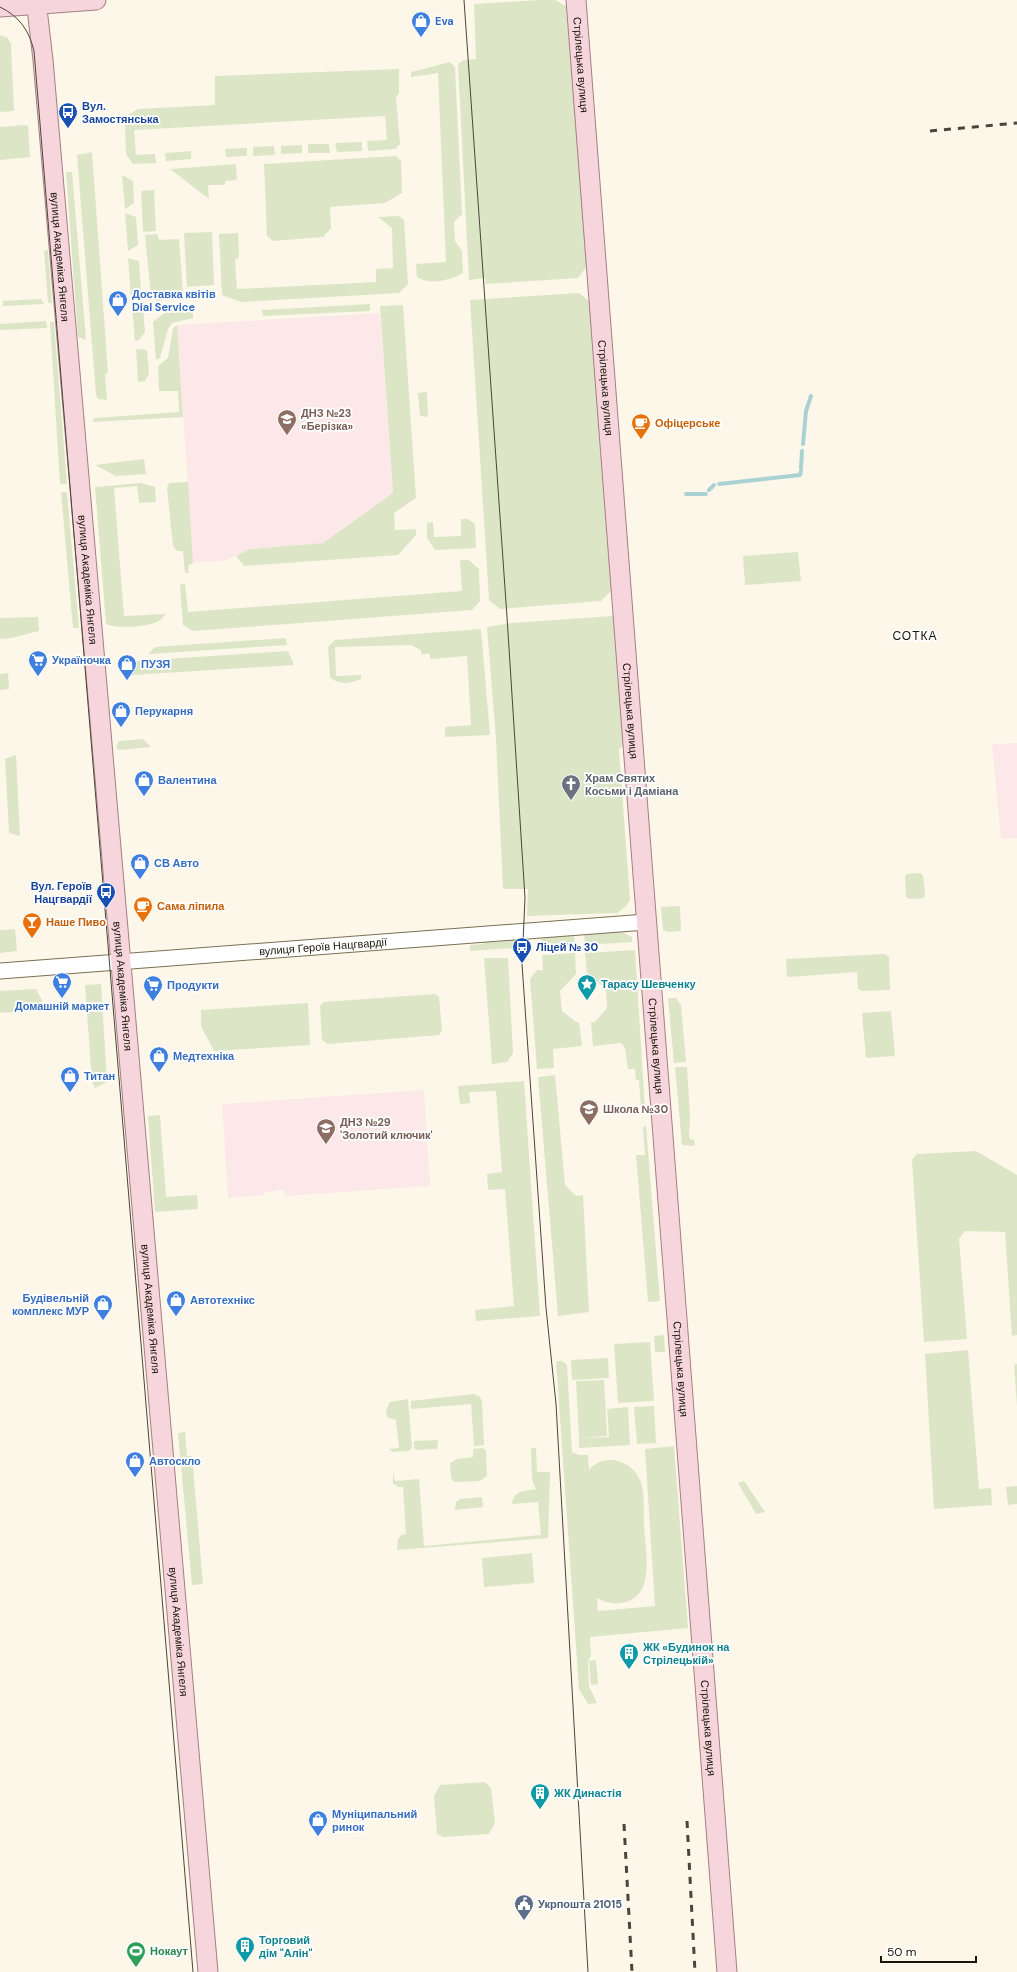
<svg xmlns="http://www.w3.org/2000/svg" width="1017" height="1972" font-family="'DM Sans',sans-serif">
	<style>
		.education { fill: #fde8e9 }
		.green { fill: #dde5c7 }
		.lines { fill: none; stroke-linecap: round; stroke-linejoin: round }
		.stream { stroke: #aad2d3; stroke-width: 4 }
		.minor-casing { stroke: #7c7052; stroke-width: 17 }
		.major-casing { stroke: #a57f83; stroke-width: 21 }
		.minor { stroke: #fff; stroke-width: 15 }
		.major { stroke: #f6d5dc; stroke-width: 19 }
		.tram { stroke: #4a4539; stroke-width: 1 }
		.rail { stroke: #4a4539; stroke-width: 3; stroke-dasharray: 7 7; stroke-linecap: butt }
		.labels { text-anchor: middle; dominant-baseline: central; stroke-width: 3.5; stroke-linejoin: round; paint-order: stroke }
		.shop-label { font-size: 11px; font-weight: bold; fill: #366cbe; stroke: #fff; text-anchor: start }
		.street-label { font-size: 11px; fill: #191408; stroke: #fff }
		.transit-label { font-size: 11px; font-weight: bold; fill: #164399; stroke: #fff; text-anchor: start }
		.education-label { font-size: 11px; font-weight: bold; fill: #785e54; stroke: #fff; text-anchor: start }
		.food-label { font-size: 11px; font-weight: bold; fill: #c56008; stroke: #fff; text-anchor: start }
		.worship-label { font-size: 11px; font-weight: bold; fill: #5b616d; stroke: #fff; text-anchor: start }
		.culture-label { font-size: 11px; font-weight: bold; fill: #0d838f; stroke: #fff; text-anchor: start }
		.service-label { font-size: 11px; font-weight: bold; fill: #4e5e75; stroke: #fff; text-anchor: start }
		.leisure-label { font-size: 11px; font-weight: bold; fill: #27864d; stroke: #fff; text-anchor: start }
		.neighbourhood-label { font-size: 12px; letter-spacing: 1px; fill: #191408; stroke: #fff }
	</style>
	<rect width="100%" height="100%" fill="#fdf7ea"/>
	<path class="education" d="M380,313L393,493L323,543L250,549L227,560L193,563L177,325Z
		M1017,743V838L1001,839L992,744Z
		M424,1090L430,1186L285,1196L284,1190L264,1192V1195L228,1198L222,1104Z"/>
	<path class="green" d="M540,0H555L566,6L587,266L578,278L486,284L485,278L469,280L458,64L464,60L476,59L474,4Z
		M0,35L8,38L11,44L14,111L0,112Z
		M450,62L455,67L462,214L454,222L455,241L462,251L463,273C450,280 430,286 417,277L416,264L446,262L438,73L411,77V72Z
		M399,69V93L396,97L400,144L395,149L368,151L367,141L387,140L385,116L134,130L136,155L155,154L156,163L133,164L126,154L125,123L128,115L138,109L215,105V76Z
		M25,125L28,126L30,157L0,160V127Z
		M362,142V151L337,152L335,143Z
		M308,144H329L330,153H308Z
		M302,145V153L281,154V146Z
		M274,146L275,155L253,156V147Z
		M247,148V156L226,157L225,149Z
		M191,151V159L166,161L165,153Z
		M92,152L108,373L105,374L107,400L98,399L96,395L77,155Z
		M396,156L401,161L402,193L385,203L330,207L331,228L323,237L273,241L267,236L264,164Z
		M236,164L237,180L225,181V185H208L209,199L170,169Z
		M66,172H72L86,340L78,337Z
		M122,175L133,181L134,203L125,209Z
		M154,190L156,231L143,232L141,191Z
		M125,213L136,217L138,245L128,251Z
		M399,216L404,220L408,284L399,293L241,302L222,295L219,234L238,233L239,257L235,260L237,289L376,282V269L393,268L392,228L378,217Z
		M212,232L214,285L187,287L184,233Z
		M157,234L159,240L179,239L183,293H176L173,299L157,301L151,296L145,235Z
		M48,250L52,303H48L44,251Z
		M128,258L139,261L141,290L137,296L131,297Z
		M579,293L590,302L612,590L601,601L500,609L489,600L470,300Z
		M41,299L44,304L3,306V301Z
		M132,304L143,308L145,332L139,340L135,341Z
		M370,304V311L263,316L262,310Z
		M403,305L416,498L394,513L395,530L416,529V535L398,555L244,566L236,556L250,549L323,543L393,493L380,306Z
		M193,311V318L172,323L168,329L160,358L156,360L153,322L164,313Z
		M46,321L47,328L0,330V324Z
		M50,322H54L67,484H60Z
		M177,325L183,417L92,422L95,418L179,412L178,391H159L158,366L168,358L173,328Z
		M136,349L147,350L149,374L145,381L138,382Z
		M427,392L428,417L420,416L418,393Z
		M144,459L146,474L116,476L95,465Z
		M188,482L193,563L188,566L189,573H185L183,551H177L173,546L167,488L169,483Z
		M141,483L155,487L156,502L139,503L137,486L114,488L124,616L166,614C164,616 162,619 159,621C150,627 116,629 106,624L95,487Z
		M61,492H67L79,628H73Z
		M461,519H468L475,524L476,548L435,550L427,538V523L433,522L434,537L461,536Z
		M798,552L801,581L745,585L743,556Z
		M460,560H469L479,569L480,601L472,610L193,631L183,625L180,584H185L188,612L462,591Z
		M613,616L624,745L619,749L630,900L625,907L617,913L527,916L528,889H503L496,739L487,627L511,623Z
		M38,617L39,631L11,638L0,639V618Z
		M481,629L490,735L445,737V727L471,725L467,656L430,659V654H421V650L411,645L335,647L336,676L361,675V679C351,684 338,685 330,677L328,647L335,640Z
		M286,638L287,645L148,654L155,647Z
		M288,651L294,665L132,675L136,661Z
		M8,673L9,689L0,690V674Z
		M143,739L151,747L119,750L116,748L119,741Z
		M16,755L20,836L9,833L5,759Z
		M920,873L923,875L925,894L924,898L910,899L906,897L905,878L906,874Z
		M680,906L681,931L669,932L663,930L661,907Z
		M15,929L17,951L0,953V930Z
		M616,929L632,937V942L585,945L584,932Z
		M574,933L575,945L542,948L541,935Z
		M515,936V948L470,951V945L483,944V937Z
		M635,950L645,1109H641L639,1080H636L635,1069H628L625,1048L621,1043L593,1046L591,1022H595L607,1008L606,989L587,973L585,953Z
		M575,953L576,974L560,991L562,1011L576,1022H579L582,1046L553,1049L554,1068L537,1069L530,979L537,970H543L542,955Z
		M885,954L889,957L890,990L862,991L858,989L857,972L789,977L787,976L786,959Z
		M484,958H508L513,1053L507,1062L492,1064Z
		M101,984L107,1082L95,1088L92,1082L85,985Z
		M36,989L47,1010L0,1013V991Z
		M435,994L439,997L442,1031L439,1035L328,1044L322,1040L320,1006L324,1002Z
		M668,998H676L681,1005L686,1062L674,1063Z
		M308,1003L310,1045L214,1051L201,1026V1010Z
		M891,1011L895,1056L866,1058L862,1013Z
		M675,1067H687L690,1116L689,1137L690,1139L694,1140L695,1146L682,1145Z
		M555,1075L565,1185L576,1196L583,1195L589,1312L558,1316L538,1077Z
		M524,1081L540,1316L476,1321L475,1310L514,1306L505,1189L488,1190L487,1174L502,1172L496,1091L469,1092L470,1103L460,1104L458,1086Z
		M160,1115L166,1197L197,1195L198,1209L155,1212L148,1116Z
		M646,1126L660,1301L648,1302L636,1155H645L643,1127Z
		M976,1151L1017,1175V1335L1012,1336L1005,1232L965,1231L959,1239L967,1339L924,1342L912,1160L917,1154Z
		M664,1335L665,1352H655L654,1336Z
		M650,1342L654,1401L618,1403L614,1344Z
		M968,1350L979,1489L991,1488L992,1505L934,1509L925,1354Z
		M608,1358L609,1378L572,1380L571,1360Z
		M556,1361H562L567,1365L572,1452L579,1455H588L589,1470C602,1453 630,1459 639,1478C646,1491 643,1511 644,1526C645,1549 656,1593 626,1602C616,1605 606,1603 597,1598L598,1611L655,1606L645,1449L674,1446L688,1628L590,1637L591,1656L588,1661L589,1686L597,1703L588,1704L579,1689Z
		M1017,1364V1406L1014,1365Z
		M604,1380L607,1436L579,1438L576,1381Z
		M474,1394L480,1397L482,1401L484,1445L474,1446L471,1404L411,1409V1401Z
		M408,1399L412,1448L409,1451L393,1452L389,1449L399,1448L396,1420L387,1417L386,1411L390,1402Z
		M654,1406L656,1443L637,1444L634,1407Z
		M628,1407L630,1445L579,1448V1438L609,1437L607,1409Z
		M185,1432L187,1456H192L203,1584L192,1585L178,1433Z
		M438,1440L437,1450L435,1449L417,1450L414,1448V1441Z
		M483,1448L486,1451L487,1476L480,1481L454,1482L451,1478L450,1463L457,1459L473,1457V1449Z
		M531,1448H536L537,1472H550L548,1538L397,1550L398,1539L401,1535L406,1534L403,1487H398L393,1483V1471L395,1481L419,1479L424,1546L541,1535L538,1502L512,1504C513,1490 526,1491 536,1489L532,1480Z
		M744,1481L765,1512L756,1514L738,1483Z
		M1017,1486V1504L1008,1505L1006,1487Z
		M482,1497L483,1507L455,1510L456,1502L460,1499Z
		M532,1553L534,1583L484,1587L482,1558Z
		M596,1660L598,1684L591,1685L589,1661Z
		M485,1782L491,1788L495,1823L489,1834L443,1837L437,1834L434,1796L440,1785Z"/>
	<g class="lines">
		<path class="stream" d="M803,444L806,411L811,396
			M801,468L802,451
			M719,484L800,475L801,471
			M709,490L714,485
			M686,494H706"/>
		<defs>
			<g id="minor">
				<path id="s1" d="M0,971L646,922"/>
			</g>
			<g id="major">
				<path id="s2" d="M36,0L43,60L208,1972"/>
				<path id="s3" d="M576,0L727,1972"/>
				<path d="M0,7L96,0"/>
			</g>
		</defs>
		<use href="#minor" class="minor-casing"/>
		<use href="#major" class="major-casing"/>
		<use href="#minor" class="minor"/>
		<use href="#major" class="major"/>
		<path class="tram" d="M464,0L507,617L525,898L522,964L546,1308L556,1404L588,1972
			M0,7C19,16 29,30 34,51L193,1972"/>
		<path class="rail" d="M930,131L1017,123
			M687,1821L695,1972
			M624,1824L632,1972"/>
	</g>
	<defs>
		<symbol id="shop-pin" viewBox="-11 -11 22 30"><path d="M0 17L-7.5 6A9.5 9.5 0 1 1 7.5 6Z" fill="#3f7fe0" stroke="#fff"/><path d="M-5-2.5h2.3a2.7 3.5 0 0 1 5.4 0H5L5.5 6h-11ZM-1.5-2.5h3a1.5 2.3 0 0 0-3 0Z" fill="#fff"/></symbol>
		<symbol id="bus-pin" viewBox="-11 -11 22 30"><path d="M0 17L-7.5 6A9.5 9.5 0 1 1 7.5 6Z" fill="#1a4fb4" stroke="#fff"/><path d="M-5-6H5V4H4V6H2V4H-2V6H-4V4H-5ZM-3.5-4V0h7V-4ZM-3.5 1.2v1.5H-2V1.2ZM2 1.2v1.5H3.5V1.2Z" fill="#fff"/></symbol>
		<symbol id="school-pin" viewBox="-11 -11 22 30"><path d="M0 17L-7.5 6A9.5 9.5 0 1 1 7.5 6Z" fill="#8d6e63" stroke="#fff"/><path d="M0-5L7-2L0 1L-7-2ZM-4 1L0 2.5L4 1V4Q0 6-4 4Z" fill="#fff"/></symbol>
		<symbol id="cafe-pin" viewBox="-11 -11 22 30"><path d="M0 17L-7.5 6A9.5 9.5 0 1 1 7.5 6Z" fill="#e8710a" stroke="#fff"/><path d="M-5.5-4.5H6V0H3Q3 3.5 0 3.5H-2.5Q-5.5 3.5-5.5 0ZM3-3.2v2h1.7v-2ZM-6 4.5H4V6H-6Z" fill="#fff"/></symbol>
		<symbol id="supermarket-pin" viewBox="-11 -11 22 30"><path d="M0 17L-7.5 6A9.5 9.5 0 1 1 7.5 6Z" fill="#3f7fe0" stroke="#fff"/><path d="M-6-5.5h2.5l.6 2H6L4.5 2H-2.5L-4.4-4H-6ZM-1.5 3.2a1.3 1.3 0 1 0 .1 0ZM3 3.2a1.3 1.3 0 1 0 .1 0Z" fill="#fff"/></symbol>
		<symbol id="church-pin" viewBox="-11 -11 22 30"><path d="M0 17L-7.5 6A9.5 9.5 0 1 1 7.5 6Z" fill="#6b7280" stroke="#fff"/><path d="M-1.2-6h2.4v3.5h3.3v2.4h-3.3V6h-2.4V-.1h-3.3v-2.4h3.3Z" fill="#fff"/></symbol>
		<symbol id="bar-pin" viewBox="-11 -11 22 30"><path d="M0 17L-7.5 6A9.5 9.5 0 1 1 7.5 6Z" fill="#e8710a" stroke="#fff"/><path d="M-6-5H6L.8 .8V4.5H3.5V6h-7V4.5H-.8V.8Z" fill="#fff"/></symbol>
		<symbol id="sight-pin" viewBox="-11 -11 22 30"><path d="M0 17L-7.5 6A9.5 9.5 0 1 1 7.5 6Z" fill="#0f9aa8" stroke="#fff"/><path d="M0-6L1.8-2.2L6-1.7L2.9 1.2L3.7 5.4L0 3.3L-3.7 5.4L-2.9 1.2L-6-1.7L-1.8-2.2Z" fill="#fff"/></symbol>
		<symbol id="building-pin" viewBox="-11 -11 22 30"><path d="M0 17L-7.5 6A9.5 9.5 0 1 1 7.5 6Z" fill="#0f9aa8" stroke="#fff"/><path d="M-4-6H4V6H1V3H-1V6H-4ZM-2.5-4.3h1.7v1.8h-1.7ZM.8-4.3h1.7v1.8H.8ZM-2.5-1h1.7V.8h-1.7ZM.8-1h1.7V.8H.8Z" fill="#fff"/></symbol>
		<symbol id="civic-pin" viewBox="-11 -11 22 30"><path d="M0 17L-7.5 6A9.5 9.5 0 1 1 7.5 6Z" fill="#5c6f8a" stroke="#fff"/><path d="M-.6-6.5H3V-4.5H.6V-3L4-1V1h2V6H-6V1h2V-1L-.6-3ZM-1.2 2.5V6h2.4V2.5Z" fill="#fff"/></symbol>
		<symbol id="stadium-pin" viewBox="-11 -11 22 30"><path d="M0 17L-7.5 6A9.5 9.5 0 1 1 7.5 6Z" fill="#2e9e5b" stroke="#fff"/><path d="M0-5a6.5 5 0 1 0 0 10a6.5 5 0 1 0 0-10ZM-3.5-1.8h7v3.6h-7Z" fill="#fff"/></symbol>
	</defs>
	<g fill-rule="evenodd">
		<use href="#shop-pin" x="410" y="10" width="22" height="30"/>
		<use href="#bus-pin" x="57" y="101" width="22" height="30"/>
		<use href="#shop-pin" x="107" y="289" width="22" height="30"/>
		<use href="#school-pin" x="276" y="408" width="22" height="30"/>
		<use href="#cafe-pin" x="630" y="412" width="22" height="30"/>
		<use href="#supermarket-pin" x="27" y="649" width="22" height="30"/>
		<use href="#shop-pin" x="116" y="653" width="22" height="30"/>
		<use href="#shop-pin" x="110" y="700" width="22" height="30"/>
		<use href="#shop-pin" x="133" y="769" width="22" height="30"/>
		<use href="#church-pin" x="560" y="773" width="22" height="30"/>
		<use href="#shop-pin" x="129" y="852" width="22" height="30"/>
		<use href="#bus-pin" x="95" y="881" width="22" height="30"/>
		<use href="#cafe-pin" x="132" y="895" width="22" height="30"/>
		<use href="#bar-pin" x="21" y="911" width="22" height="30"/>
		<use href="#bus-pin" x="511" y="936" width="22" height="30"/>
		<use href="#supermarket-pin" x="51" y="971" width="22" height="30"/>
		<use href="#sight-pin" x="576" y="973" width="22" height="30"/>
		<use href="#supermarket-pin" x="142" y="974" width="22" height="30"/>
		<use href="#shop-pin" x="148" y="1045" width="22" height="30"/>
		<use href="#shop-pin" x="59" y="1065" width="22" height="30"/>
		<use href="#school-pin" x="578" y="1098" width="22" height="30"/>
		<use href="#school-pin" x="315" y="1117" width="22" height="30"/>
		<use href="#shop-pin" x="165" y="1289" width="22" height="30"/>
		<use href="#shop-pin" x="92" y="1293" width="22" height="30"/>
		<use href="#shop-pin" x="124" y="1450" width="22" height="30"/>
		<use href="#building-pin" x="618" y="1642" width="22" height="30"/>
		<use href="#building-pin" x="529" y="1782" width="22" height="30"/>
		<use href="#shop-pin" x="307" y="1809" width="22" height="30"/>
		<use href="#civic-pin" x="513" y="1893" width="22" height="30"/>
		<use href="#building-pin" x="234" y="1935" width="22" height="30"/>
		<use href="#stadium-pin" x="125" y="1940" width="22" height="30"/>
	</g>
	<g class="labels">
		<g class="shop-label">
			<text x="435" y="21">Eva</text>
			<text x="132" y="294">Доставка квітів<tspan x="132" dy="13">Dial Service</tspan></text>
			<text x="52" y="660">Україночка</text>
			<text x="141" y="664">ПУЗЯ</text>
			<text x="135" y="711">Перукарня</text>
			<text x="158" y="780">Валентина</text>
			<text x="154" y="863">СВ Авто</text>
			<text x="167" y="985">Продукти</text>
			<text x="62" y="1006" text-anchor="middle">Домашній маркет</text>
			<text x="173" y="1056">Медтехніка</text>
			<text x="84" y="1076">Титан</text>
			<text x="89" y="1298" text-anchor="end">Будівельній<tspan x="89" dy="13">комплекс МУР</tspan></text>
			<text x="190" y="1300">Автотехнікс</text>
			<text x="149" y="1461">Автоскло</text>
			<text x="332" y="1814">Муніципальний<tspan x="332" dy="13">ринок</tspan></text>
		</g>
		<g class="street-label">
			<text stroke="none"><textPath href="#s3" startOffset="65">Стрілецька вулиця</textPath></text>
			<text stroke="none"><textPath href="#s2" startOffset="258">вулиця Академіка Янгеля</textPath></text>
			<text stroke="none"><textPath href="#s3" startOffset="389">Стрілецька вулиця</textPath></text>
			<text stroke="none"><textPath href="#s2" startOffset="582">вулиця Академіка Янгеля</textPath></text>
			<text stroke="none"><textPath href="#s3" startOffset="713">Стрілецька вулиця</textPath></text>
			<text stroke="none"><textPath href="#s1" startOffset="324">вулиця Героїв Нацгвардії</textPath></text>
			<text stroke="none"><textPath href="#s2" startOffset="990">вулиця Академіка Янгеля</textPath></text>
			<text stroke="none"><textPath href="#s3" startOffset="1049">Стрілецька вулиця</textPath></text>
			<text stroke="none"><textPath href="#s2" startOffset="1314">вулиця Академіка Янгеля</textPath></text>
			<text stroke="none"><textPath href="#s3" startOffset="1373">Стрілецька вулиця</textPath></text>
			<text stroke="none"><textPath href="#s2" startOffset="1638">вулиця Академіка Янгеля</textPath></text>
			<text stroke="none"><textPath href="#s3" startOffset="1733">Стрілецька вулиця</textPath></text>
		</g>
		<g class="transit-label">
			<text x="82" y="106">Вул.<tspan x="82" dy="13">Замостянська</tspan></text>
			<text x="92" y="886" text-anchor="end">Вул. Героїв<tspan x="92" dy="13">Нацгвардії</tspan></text>
			<text x="536" y="947">Ліцей № 30</text>
		</g>
		<g class="education-label">
			<text x="301" y="413">ДНЗ №23<tspan x="301" dy="13">«Берізка»</tspan></text>
			<text x="603" y="1109">Школа №30</text>
			<text x="340" y="1122">ДНЗ №29<tspan x="340" dy="13">'Золотий ключик'</tspan></text>
		</g>
		<g class="food-label">
			<text x="655" y="423">Офіцерське</text>
			<text x="157" y="906">Сама ліпила</text>
			<text x="46" y="922">Наше Пиво</text>
		</g>
		<g class="worship-label">
			<text x="585" y="778">Храм Святих<tspan x="585" dy="13">Косьми і Даміана</tspan></text>
		</g>
		<g class="culture-label">
			<text x="601" y="984">Тарасу Шевченку</text>
			<text x="643" y="1647">ЖК «Будинок на<tspan x="643" dy="13">Стрілецькій»</tspan></text>
			<text x="554" y="1793">ЖК Династія</text>
			<text x="259" y="1940">Торговий<tspan x="259" dy="13">дім "Алін"</tspan></text>
		</g>
		<g class="service-label">
			<text x="538" y="1904">Укрпошта 21015</text>
		</g>
		<g class="leisure-label">
			<text x="150" y="1951">Нокаут</text>
		</g>
		<g class="neighbourhood-label">
			<text x="915" y="636">СОТКА</text>
		</g>
	</g>
	<path d="M881 1956v6h95v-6" fill="none" stroke="#191408" stroke-width="2"/>
	<text x="887" y="1956" font-size="12" fill="#191408" stroke="#ffffff" stroke-width="3" paint-order="stroke">50 m</text>
</svg>
